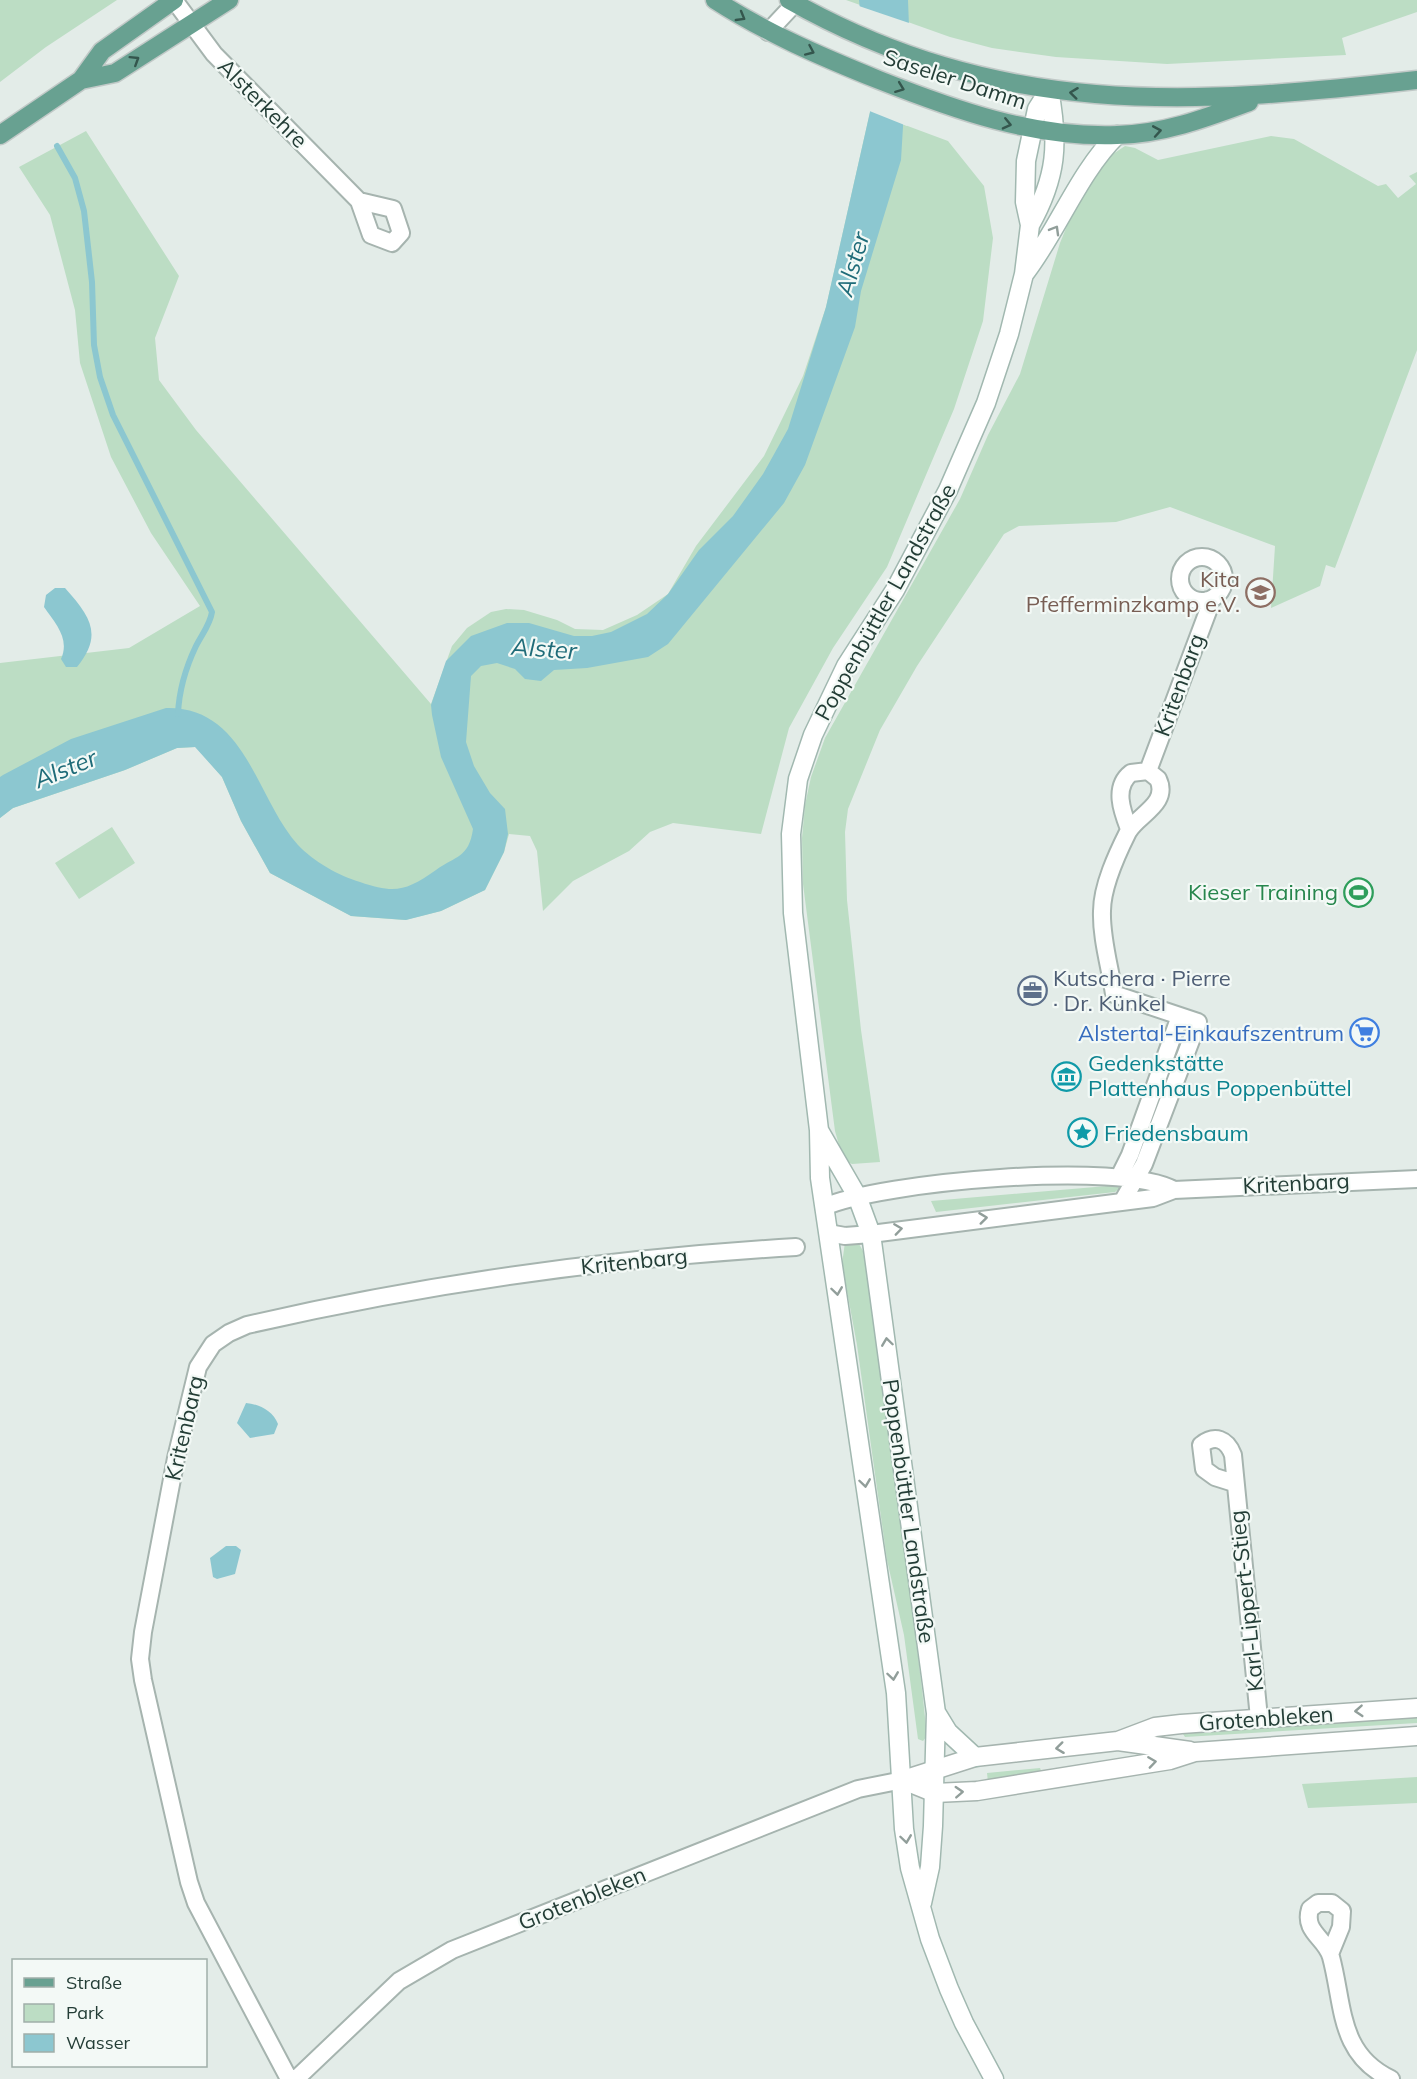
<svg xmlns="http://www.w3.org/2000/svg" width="1417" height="2079" font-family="Mulish,sans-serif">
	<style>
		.green { fill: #bcddc4 }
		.water { fill: #8cc7d0 }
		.pier { fill: #e3ece8 }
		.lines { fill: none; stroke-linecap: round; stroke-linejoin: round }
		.stream { stroke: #8cc7d0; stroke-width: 6 }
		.minor-casing { stroke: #a6b4af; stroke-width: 20 }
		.tertiary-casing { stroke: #a6b4af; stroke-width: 21 }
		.secondary-casing { stroke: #a1b8b0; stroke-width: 21 }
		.primary-casing { stroke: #c1c9c7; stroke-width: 21 }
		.minor { stroke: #fff; stroke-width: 16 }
		.tertiary { stroke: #fff; stroke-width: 18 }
		.secondary { stroke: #fff; stroke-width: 18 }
		.primary { stroke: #68a191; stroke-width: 18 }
		.oneway { stroke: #34564d }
		.oneway2 { stroke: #919e9a }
		.labels { text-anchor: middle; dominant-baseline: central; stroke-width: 4.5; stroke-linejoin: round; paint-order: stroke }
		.street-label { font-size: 22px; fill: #233d36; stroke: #f3f9f6 }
		.education-label { font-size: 22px; fill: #785e54; stroke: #f3f9f6; text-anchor: end }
		.leisure-label { font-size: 22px; fill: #27864d; stroke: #f3f9f6; text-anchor: end }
		.service-label { font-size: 22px; fill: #4e5e75; stroke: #f3f9f6; text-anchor: start }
		.shop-label { font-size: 22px; fill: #366cbe; stroke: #f3f9f6; text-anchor: end }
		.culture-label { font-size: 22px; fill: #0d838f; stroke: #f3f9f6; text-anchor: start }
		.water-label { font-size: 24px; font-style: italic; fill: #1e6b78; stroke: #f3f9f6 }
	</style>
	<rect width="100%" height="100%" fill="#e3ece8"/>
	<path class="green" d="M0,0H117L46,47L0,82Z
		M846,0H1417V12L1342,38L1346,55L1167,64L1056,57L992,48L950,37Z
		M870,112L948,141L984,186L993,238L983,321L954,409L887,567L833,648L789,728L761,834L673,823L650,832L629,851L573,881L543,911L537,851L530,836L509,834L504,852L485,890L441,911L405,920L351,916L270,873L241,821L222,777L196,747L177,748L125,770L13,808L0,818V663L129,648L200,606L151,533L111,457L80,363L75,310L50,215L19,167L86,131L179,276L155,338L159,380L196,430L431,704L452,646L467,628L491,612L506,609L524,610L557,620L575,629L603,630L637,615L668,594L696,546L764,456L803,376L826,307Z
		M1271,136L1294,139L1303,144L1378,186L1386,184L1398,198L1416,184L1409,176L1417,172V350L1335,568L1326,565L1320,586L1271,608L1275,546L1170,507L1116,522L1019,526L1004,534L917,666L880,730L848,809L845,832L847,900L861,1030L880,1162L852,1164L843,1159L835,1131L803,884L802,838L805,805L811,777L825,738L960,499L988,435L1020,374L1060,243L1073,211L1107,158L1125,146L1135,148L1158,160Z
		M112,827L135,863L79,899L55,863Z
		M1119,1185L1120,1188L1115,1192L936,1212L931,1201Z
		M850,1240L859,1244L863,1251L884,1380L922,1689L927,1736L923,1741L918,1739L904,1635L887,1560L857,1345L842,1264L845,1242Z
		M1417,1714V1723L1185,1737L1183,1734L1184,1730Z
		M1040,1768L1042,1773L988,1782L987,1773Z
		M1417,1777V1803L1308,1808L1302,1784Z"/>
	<path class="water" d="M859,0H908L909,26L901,160L861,291L855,327L805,465L784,503L668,644L648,657L587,668L554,670L541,681L525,679L515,669L497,663L481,666L471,676L466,742L474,766L490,793L505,809L508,834L504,852L485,890L441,911L406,920L351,916L270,873L241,821L222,777L195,747L177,748L125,770L13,808L0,818V777L3,775L71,739L166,708C246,706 256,799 298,845C313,861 339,876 360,882C395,894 406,891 436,870C455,856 469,858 473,829L441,757L432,715L431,705L446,661L471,636L507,623H529L574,636H592L611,632L647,614L668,594L699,550L733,516L763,474L788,429L826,307L870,112Z
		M55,588H65C91,617 103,635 77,667H66L61,659C70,639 56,624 44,607L46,595Z
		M246,1403C259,1404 273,1411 278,1424L274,1434L250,1438L237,1423Z
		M226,1546H236L241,1550L235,1574L217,1579L213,1577L210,1558Z"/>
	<path class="pier" d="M856,5L912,24L907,126L867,110Z"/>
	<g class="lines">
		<path class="stream" d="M57,146L75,178L84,211L92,282L94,345L100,377L113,415L212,612C210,625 202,634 196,646C186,667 179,690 178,714"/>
		<defs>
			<path id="minor" d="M174,0L214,54L359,201L371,235L392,243L401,233L393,209L359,201
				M768,32L798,0
				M1180 579a22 22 0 1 1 44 0a22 22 0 1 1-44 0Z
				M1148,771L1208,611V600
				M1119,1177L1130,1155L1180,1016
				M1122,1202L1144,1164L1198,1022L1114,994C1110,967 1101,938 1102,911C1102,886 1117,854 1128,832C1137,815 1170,804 1158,779L1148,771L1131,773C1113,787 1122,811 1129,829
				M824,1207C880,1182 1122,1160 1174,1190
				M828,1233L845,1236L871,1234L1153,1198L1174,1190L1417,1179
				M1234,1483L1215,1477L1204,1469L1201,1445C1215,1434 1227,1439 1233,1455L1259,1718
				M1330,1954L1341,1927L1342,1911L1332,1903H1318L1310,1909C1303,1932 1326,1938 1331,1957C1344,2005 1338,2054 1391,2079
				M289,2079L196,1903L189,1882L143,1680L140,1659L143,1632L176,1458L198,1367L213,1344L229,1333L247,1325C428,1283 611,1258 796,1247
				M296,2079L399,1981L452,1950L858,1789L903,1780"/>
			<path id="tertiary" d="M1118,1741L1155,1727L1181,1724L1417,1708
				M903,1780L935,1793L977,1791L1170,1760L1195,1752L1417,1736
				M903,1780L975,1757L1118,1741L1190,1751"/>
			<path id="secondary" d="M1030,225C1057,177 1059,143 1049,90
				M1025,273C1058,230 1079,172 1117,135
				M820,1132L857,1196L871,1234L936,1713L933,1826L930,1867L922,1903
				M937,1714L948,1732L975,1757
				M994,2079L964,2023L949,1989L930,1939L910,1868L904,1829L896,1693L820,1178L819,1130L793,913L791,834L798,779L813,735L846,666L895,590L948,490L986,403L1009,334L1024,274L1030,225L1025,202L1026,161L1037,109L1049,90"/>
			<path id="primary" d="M715,0C766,33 822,57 879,80C955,110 1033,138 1117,135C1164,134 1206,118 1249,102
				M789,0C998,118 1188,106 1417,80
				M81,80L115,73L229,0
				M0,135L81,80L102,51L174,0"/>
		</defs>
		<use href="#minor" class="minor-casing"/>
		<use href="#tertiary" class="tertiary-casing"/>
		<use href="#secondary" class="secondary-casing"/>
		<use href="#primary" class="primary-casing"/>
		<use href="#minor" class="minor"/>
		<use href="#tertiary" class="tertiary"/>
		<use href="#secondary" class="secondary"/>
		<use href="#primary" class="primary"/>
	</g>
	<defs><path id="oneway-chevron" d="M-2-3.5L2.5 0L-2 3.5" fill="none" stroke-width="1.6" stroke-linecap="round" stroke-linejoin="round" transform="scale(1.5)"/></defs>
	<g class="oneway">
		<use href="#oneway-chevron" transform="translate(741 17) rotate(30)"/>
		<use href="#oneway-chevron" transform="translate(810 51) rotate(24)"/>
		<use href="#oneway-chevron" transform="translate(135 60) rotate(-32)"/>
		<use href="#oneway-chevron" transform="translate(900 88) rotate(21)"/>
		<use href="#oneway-chevron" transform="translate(1074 93) rotate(-173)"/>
		<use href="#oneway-chevron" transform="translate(1007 124) rotate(13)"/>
		<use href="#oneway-chevron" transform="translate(1157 131) rotate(-10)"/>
	</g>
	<g class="oneway2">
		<use href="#oneway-chevron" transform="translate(1055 230) rotate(-60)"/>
		<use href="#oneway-chevron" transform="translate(983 1218) rotate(-7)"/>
		<use href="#oneway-chevron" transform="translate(898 1229) rotate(-8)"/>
		<use href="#oneway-chevron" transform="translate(837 1291) rotate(82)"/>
		<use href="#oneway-chevron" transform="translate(887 1342) rotate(-98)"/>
		<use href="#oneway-chevron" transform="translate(865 1483) rotate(82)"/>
		<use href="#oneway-chevron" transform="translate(893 1676) rotate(82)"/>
		<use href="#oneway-chevron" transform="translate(1359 1711) rotate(176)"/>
		<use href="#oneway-chevron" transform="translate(1060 1748) rotate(173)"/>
		<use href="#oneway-chevron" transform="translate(1152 1762) rotate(-8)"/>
		<use href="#oneway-chevron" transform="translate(959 1792) rotate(-3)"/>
		<use href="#oneway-chevron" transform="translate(906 1839) rotate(82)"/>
	</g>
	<defs>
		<symbol id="school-ring" viewBox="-11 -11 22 22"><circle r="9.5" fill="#f3f9f6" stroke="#8d6e63" stroke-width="1.5"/><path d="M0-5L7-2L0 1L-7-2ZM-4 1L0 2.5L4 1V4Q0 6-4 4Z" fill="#8d6e63"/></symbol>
		<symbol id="stadium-ring" viewBox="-11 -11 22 22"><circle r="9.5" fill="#f3f9f6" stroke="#2e9e5b" stroke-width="1.5"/><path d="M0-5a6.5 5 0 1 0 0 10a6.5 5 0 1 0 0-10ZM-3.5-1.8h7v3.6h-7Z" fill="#2e9e5b"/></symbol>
		<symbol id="office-ring" viewBox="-11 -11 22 22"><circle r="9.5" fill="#f3f9f6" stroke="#5c6f8a" stroke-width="1.5"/><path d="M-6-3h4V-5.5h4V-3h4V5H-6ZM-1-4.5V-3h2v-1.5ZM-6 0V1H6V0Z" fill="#5c6f8a"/></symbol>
		<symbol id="supermarket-ring" viewBox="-11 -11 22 22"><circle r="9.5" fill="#f3f9f6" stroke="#3f7fe0" stroke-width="1.5"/><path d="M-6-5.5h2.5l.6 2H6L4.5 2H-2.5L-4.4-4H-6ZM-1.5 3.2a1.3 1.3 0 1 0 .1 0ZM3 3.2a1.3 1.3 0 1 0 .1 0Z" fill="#3f7fe0"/></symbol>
		<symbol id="museum-ring" viewBox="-11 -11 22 22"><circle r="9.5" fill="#f3f9f6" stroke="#0f9aa8" stroke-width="1.5"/><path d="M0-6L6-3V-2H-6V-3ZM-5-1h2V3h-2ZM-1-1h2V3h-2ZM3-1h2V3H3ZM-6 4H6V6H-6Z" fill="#0f9aa8"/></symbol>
		<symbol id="sight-ring" viewBox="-11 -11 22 22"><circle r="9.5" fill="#f3f9f6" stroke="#0f9aa8" stroke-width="1.5"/><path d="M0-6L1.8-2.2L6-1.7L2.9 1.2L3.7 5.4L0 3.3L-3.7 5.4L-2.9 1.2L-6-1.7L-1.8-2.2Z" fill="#0f9aa8"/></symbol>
	</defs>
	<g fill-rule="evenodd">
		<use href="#school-ring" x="1244" y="576" width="33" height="33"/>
		<use href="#stadium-ring" x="1342" y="876" width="33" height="33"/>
		<use href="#office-ring" x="1016" y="974" width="33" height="33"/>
		<use href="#supermarket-ring" x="1348" y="1016" width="33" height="33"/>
		<use href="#museum-ring" x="1050" y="1060" width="33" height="33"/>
		<use href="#sight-ring" x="1066" y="1116" width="33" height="33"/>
	</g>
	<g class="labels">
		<g class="street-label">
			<text transform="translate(955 79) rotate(18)">Saseler Damm</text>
			<text transform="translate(263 103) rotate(45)">Alsterkehre</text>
			<text transform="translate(885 602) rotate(-61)">Poppenbüttler Landstraße</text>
			<text transform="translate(1179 685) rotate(-70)">Kritenbarg</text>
			<text transform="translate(1296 1183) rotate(-3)">Kritenbarg</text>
			<text transform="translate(634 1261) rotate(-6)">Kritenbarg</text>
			<text transform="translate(184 1428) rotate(-77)">Kritenbarg</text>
			<text transform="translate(909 1511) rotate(82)">Poppenbüttler Landstraße</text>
			<text transform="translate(1246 1601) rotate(-96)">Karl-Lippert-Stieg</text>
			<text transform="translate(1266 1718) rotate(-4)">Grotenbleken</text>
			<text transform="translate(582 1898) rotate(-22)">Grotenbleken</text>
		</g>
		<g class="education-label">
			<text x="1240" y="579">Kita<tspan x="1240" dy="25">Pfefferminzkamp e.V.</tspan></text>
		</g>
		<g class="leisure-label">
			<text x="1338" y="892">Kieser Training</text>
		</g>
		<g class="service-label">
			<text x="1053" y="978">Kutschera · Pierre<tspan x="1053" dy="25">· Dr. Künkel</tspan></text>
		</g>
		<g class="shop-label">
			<text x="1344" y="1033">Alstertal-Einkaufszentrum</text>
		</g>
		<g class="culture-label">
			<text x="1088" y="1063">Gedenkstätte<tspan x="1088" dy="25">Plattenhaus Poppenbüttel</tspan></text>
			<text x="1104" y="1133">Friedensbaum</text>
		</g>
		<g class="water-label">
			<text transform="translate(852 264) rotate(-74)">Alster</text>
			<text transform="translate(544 648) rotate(4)">Alster</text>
			<text transform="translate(65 768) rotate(-22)">Alster</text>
		</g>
	</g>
	<rect x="12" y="1959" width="195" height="108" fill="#f3f9f6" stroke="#a0aea9" stroke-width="1.5"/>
	<rect x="24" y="1978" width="30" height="9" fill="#68a191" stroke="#a0aea9" stroke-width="1.5"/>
	<text x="66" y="1989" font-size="18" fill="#233d36">Straße</text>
	<rect x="24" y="2004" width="30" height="18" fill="#bcddc4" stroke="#a0aea9" stroke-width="1.5"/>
	<text x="66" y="2019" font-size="18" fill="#233d36">Park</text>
	<rect x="24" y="2034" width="30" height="18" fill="#8cc7d0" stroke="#a0aea9" stroke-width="1.5"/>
	<text x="66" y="2049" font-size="18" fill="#233d36">Wasser</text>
</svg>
